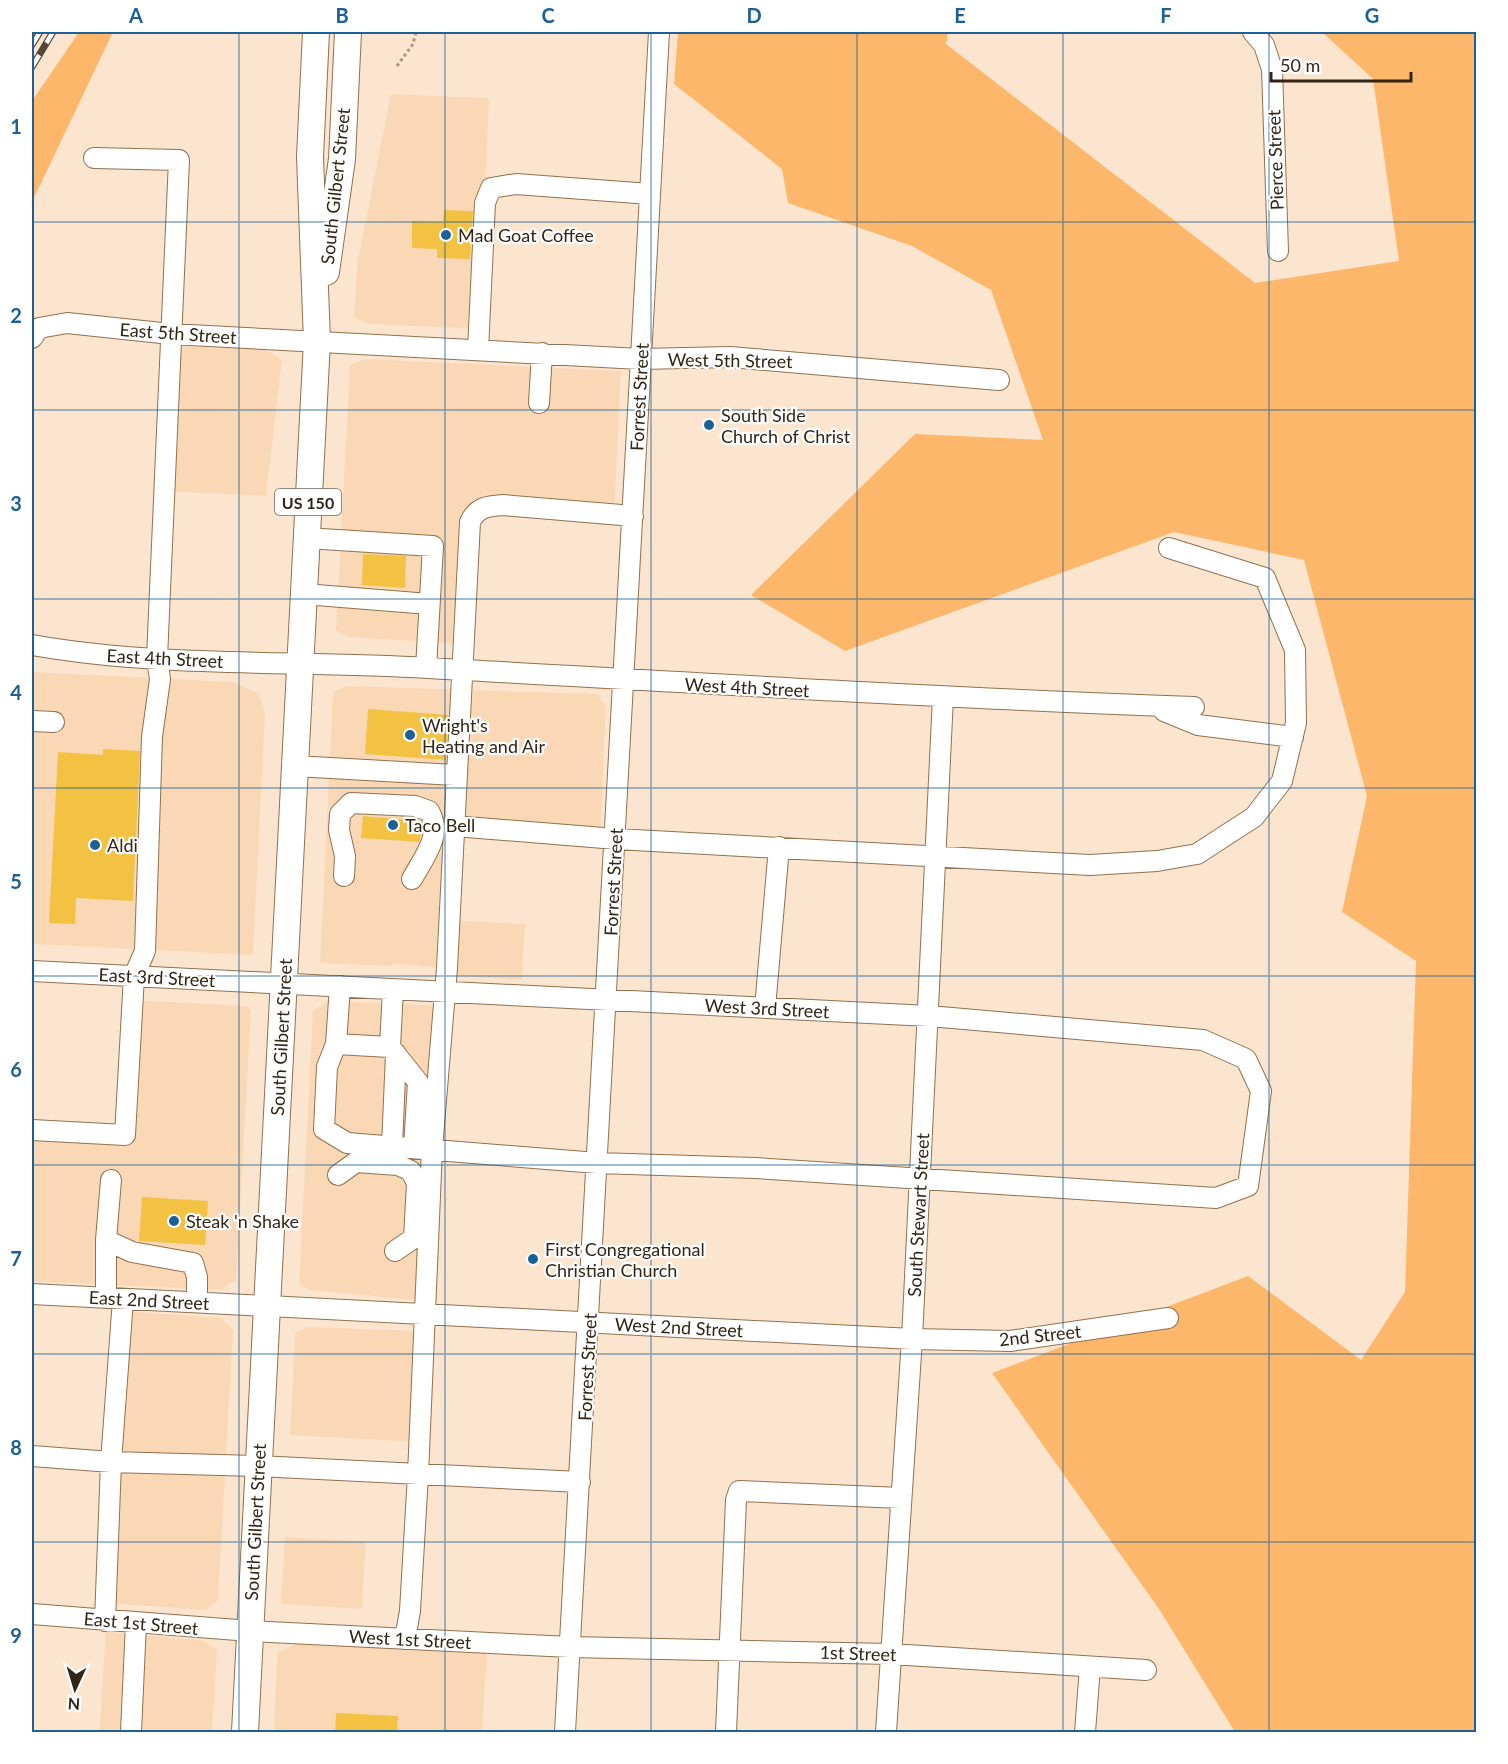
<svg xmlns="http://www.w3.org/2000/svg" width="1508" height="1764" font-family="Lato,sans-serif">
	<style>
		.built { fill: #fbd8b5 }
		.green { fill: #fdb76b }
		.building { fill: #f3c242 }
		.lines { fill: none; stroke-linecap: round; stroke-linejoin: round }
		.minor-casing { stroke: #92704d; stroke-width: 22 }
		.major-casing { stroke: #92704d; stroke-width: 28 }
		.path { stroke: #a89582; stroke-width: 3; stroke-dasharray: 3 3; stroke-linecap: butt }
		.minor { stroke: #fff; stroke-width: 20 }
		.major { stroke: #fff; stroke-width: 26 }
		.rail-casing { stroke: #554636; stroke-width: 7 }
		.rail { stroke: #fff; stroke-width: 4.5; stroke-dasharray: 14; stroke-linecap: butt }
		.grid { fill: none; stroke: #1c6095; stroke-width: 1.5; stroke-opacity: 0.55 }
		.poi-dot { fill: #1c6095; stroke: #fff; stroke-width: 2 }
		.labels { text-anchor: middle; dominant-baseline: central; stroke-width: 4.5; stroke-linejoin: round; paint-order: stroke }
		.shield { fill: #fff; stroke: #70665c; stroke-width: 1.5 }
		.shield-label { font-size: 16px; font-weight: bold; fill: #332516 }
		.street-label { font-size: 18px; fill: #332516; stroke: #fff }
		.poi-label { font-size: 18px; fill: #332516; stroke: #fff; text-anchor: start }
		.neatline { fill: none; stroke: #1c6095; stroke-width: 2 }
		.grid-label { font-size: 20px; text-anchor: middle; font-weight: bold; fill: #1c6095 }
	</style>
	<rect width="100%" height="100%" fill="#fce5cf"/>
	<path class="built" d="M391,94L489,98L479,329L370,324L354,318L357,265Z
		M171,346L263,349L282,359L266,496L165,491Z
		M365,359L621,371L614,514L475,512L463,644L348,637L336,631L350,365Z
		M32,672L234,682L259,694L265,713L253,955L32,944Z
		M347,686L597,694L606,706L600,837L454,826L449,920L525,924L522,980L446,975L447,968L398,964L390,966L320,963L333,692Z
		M132,1000L246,1006L251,1011L236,1280L221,1290L32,1281V1130L125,1135Z
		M329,1001L443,1006L425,1301L310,1290L299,1283L313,1011Z
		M122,1311L221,1318L233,1330L218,1601L205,1610L106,1603Z
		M308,1327L423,1331L419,1442L290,1435L295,1333Z
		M285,1537L366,1542L362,1609L281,1604Z
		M106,1632L201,1640L217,1650L212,1732H99Z
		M298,1643L487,1652L482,1732H274L277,1653Z"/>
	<path class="green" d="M79,32H113L32,202V101Z
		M678,32H948L946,44L1255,283L1399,261L1373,79L1322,32H1476V1732H1235L1159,1609L992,1373L1248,1276L1361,1360L1405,1292L1416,961L1342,912L1367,796L1304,560L1174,532L845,651L751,595L915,434L1043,440L991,290L912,246L788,203L782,169L674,84Z"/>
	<path class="building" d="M444,210L473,211L470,259L437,258V249L412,248V221L443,222Z
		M363,554L406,556L405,588L362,585Z
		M368,709L448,715L446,760L365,754Z
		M103,749L140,751L133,901L76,898L75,924L49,923L58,752L103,755Z
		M363,816L420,821L422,829L419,842L361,838Z
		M142,1197L208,1201L205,1245L139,1241Z
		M336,1713L398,1716L397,1732H335Z"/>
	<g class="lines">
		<defs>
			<path id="minor" d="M1253,32L1264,45L1272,69L1278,251
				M32,338L39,328L67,323L171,334L640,359L730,357L999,380
				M478,350L485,203L491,188L516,184L650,194
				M539,403L542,353
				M306,538L433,546L426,668
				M304,594L429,604
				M32,645C162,668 296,660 428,668C684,682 939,698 1194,707
				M1164,711L1198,725L1293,737
				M32,721L54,722
				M295,766L455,775
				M454,826L616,839L1090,865L1157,861L1197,854L1254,817L1282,781L1296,723L1295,650L1265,578L1169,548
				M344,876L345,856L339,830L340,814L351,803L415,806L429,811C443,835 424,857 412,879
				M32,971L929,1016L1203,1040L1246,1059L1261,1091L1248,1186L1216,1198L755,1168L597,1163L347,1143L324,1129L327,1067L336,1044L340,986
				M765,1008L779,847
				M336,1044L390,1047L393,989
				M390,1047L418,1082L414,1147
				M32,1130L125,1135L134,976L145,951L152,737L160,679L157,658L179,160L94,158
				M392,1146L396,1054
				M338,1175L356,1162L398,1165L411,1171L417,1183L414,1238L395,1251
				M106,1240L132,1252L193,1263L197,1277V1302
				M32,1294L912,1339L1010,1341L1168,1318
				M106,1298V1240L111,1180
				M32,1456L111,1462L258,1466L580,1482
				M32,1614L250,1631L570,1647L891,1654L1146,1670
				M105,1621L111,1462L123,1299
				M405,1639L410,1611L418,1475L432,1149L447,968L470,522C477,507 488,506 503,505L633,516
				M131,1732L136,1623
				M565,1732L659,32
				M726,1732L736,1500L739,1491L901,1498
				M886,1732L912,1339L943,697
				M1085,1732L1090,1667"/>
			<path id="major" d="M326,272L342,159L348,32
				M245,1732L317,341L310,157L316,32"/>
		</defs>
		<use href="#minor" class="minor-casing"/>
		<use href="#major" class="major-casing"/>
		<path class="path" d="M397,66L413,44L416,32"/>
		<use href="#minor" class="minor"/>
		<use href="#major" class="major"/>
		<defs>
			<path id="rail" d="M32,45L40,32
				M32,67L53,32"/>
		</defs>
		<use href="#rail" class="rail-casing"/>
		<use href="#rail" class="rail"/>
	</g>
	<path class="grid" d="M239,32V1732M445,32V1732M651,32V1732M857,32V1732M1063,32V1732M1269,32V1732M32,222H1476M32,410H1476M32,599H1476M32,788H1476M32,976H1476M32,1165H1476M32,1354H1476M32,1542H1476"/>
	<g class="poi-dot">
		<circle cx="446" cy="235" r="6"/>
		<circle cx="709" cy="425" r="6"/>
		<circle cx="410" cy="735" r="6"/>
		<circle cx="393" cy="825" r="6"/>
		<circle cx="95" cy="845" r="6"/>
		<circle cx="174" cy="1221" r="6"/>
		<circle cx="533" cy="1259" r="6"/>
	</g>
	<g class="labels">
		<rect class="shield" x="275" y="489" width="66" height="26" rx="4.5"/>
		<g class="shield-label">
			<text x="308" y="502">US 150</text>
		</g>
		<g class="street-label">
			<text transform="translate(1275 160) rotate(-92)">Pierce Street</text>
			<text transform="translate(335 186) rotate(-84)">South Gilbert Street</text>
			<text transform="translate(178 333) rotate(4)">East 5th Street</text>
			<text transform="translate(730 360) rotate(1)">West 5th Street</text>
			<text transform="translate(639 397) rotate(-87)">Forrest Street</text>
			<text transform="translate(165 658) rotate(3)">East 4th Street</text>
			<text transform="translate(747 687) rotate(3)">West 4th Street</text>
			<text transform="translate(613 882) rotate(-87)">Forrest Street</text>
			<text transform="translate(157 977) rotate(3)">East 3rd Street</text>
			<text transform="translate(767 1008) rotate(3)">West 3rd Street</text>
			<text transform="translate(281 1037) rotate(-87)">South Gilbert Street</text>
			<text transform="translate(918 1215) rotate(-87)">South Stewart Street</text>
			<text transform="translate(149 1300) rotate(3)">East 2nd Street</text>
			<text transform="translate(679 1327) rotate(3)">West 2nd Street</text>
			<text transform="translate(1040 1335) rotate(-6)">2nd Street</text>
			<text transform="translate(587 1367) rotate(-87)">Forrest Street</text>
			<text transform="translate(255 1522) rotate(-87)">South Gilbert Street</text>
			<text transform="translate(141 1623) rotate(5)">East 1st Street</text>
			<text transform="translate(410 1639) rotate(3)">West 1st Street</text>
			<text transform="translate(858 1653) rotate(2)">1st Street</text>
		</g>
		<g class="poi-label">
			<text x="458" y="235">Mad Goat Coffee</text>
			<text x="721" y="415">South Side<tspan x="721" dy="21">Church of Christ</tspan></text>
			<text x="422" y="725">Wright's<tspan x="422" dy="21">Heating and Air</tspan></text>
			<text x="405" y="825">Taco Bell</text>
			<text x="107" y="845">Aldi</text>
			<text x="186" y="1221">Steak 'n Shake</text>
			<text x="545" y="1249">First Congregational<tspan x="545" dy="21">Christian Church</tspan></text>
		</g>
	</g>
	<rect width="1508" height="1764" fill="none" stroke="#ffffff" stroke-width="66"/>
	<g transform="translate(75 1689) rotate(184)" stroke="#ffffff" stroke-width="4.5" paint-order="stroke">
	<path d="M0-4.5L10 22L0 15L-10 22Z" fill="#332516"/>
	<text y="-9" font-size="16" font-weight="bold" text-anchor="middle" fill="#332516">N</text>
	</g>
	<path d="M1271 72v9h140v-9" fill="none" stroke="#332516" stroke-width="3"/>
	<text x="1280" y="72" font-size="18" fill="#332516" stroke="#ffffff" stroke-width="4.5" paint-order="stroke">50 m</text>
	<rect x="33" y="33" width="1442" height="1698" class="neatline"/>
	<g class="grid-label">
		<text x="136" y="23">A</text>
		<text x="342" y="23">B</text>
		<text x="548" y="23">C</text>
		<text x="754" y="23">D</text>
		<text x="960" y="23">E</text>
		<text x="1166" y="23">F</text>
		<text x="1372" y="23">G</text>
		<text x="16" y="134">1</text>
		<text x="16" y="323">2</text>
		<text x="16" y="511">3</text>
		<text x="16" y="700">4</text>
		<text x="16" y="889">5</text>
		<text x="16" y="1077">6</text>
		<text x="16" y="1266">7</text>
		<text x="16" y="1455">8</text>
		<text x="16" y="1643">9</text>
	</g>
</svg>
